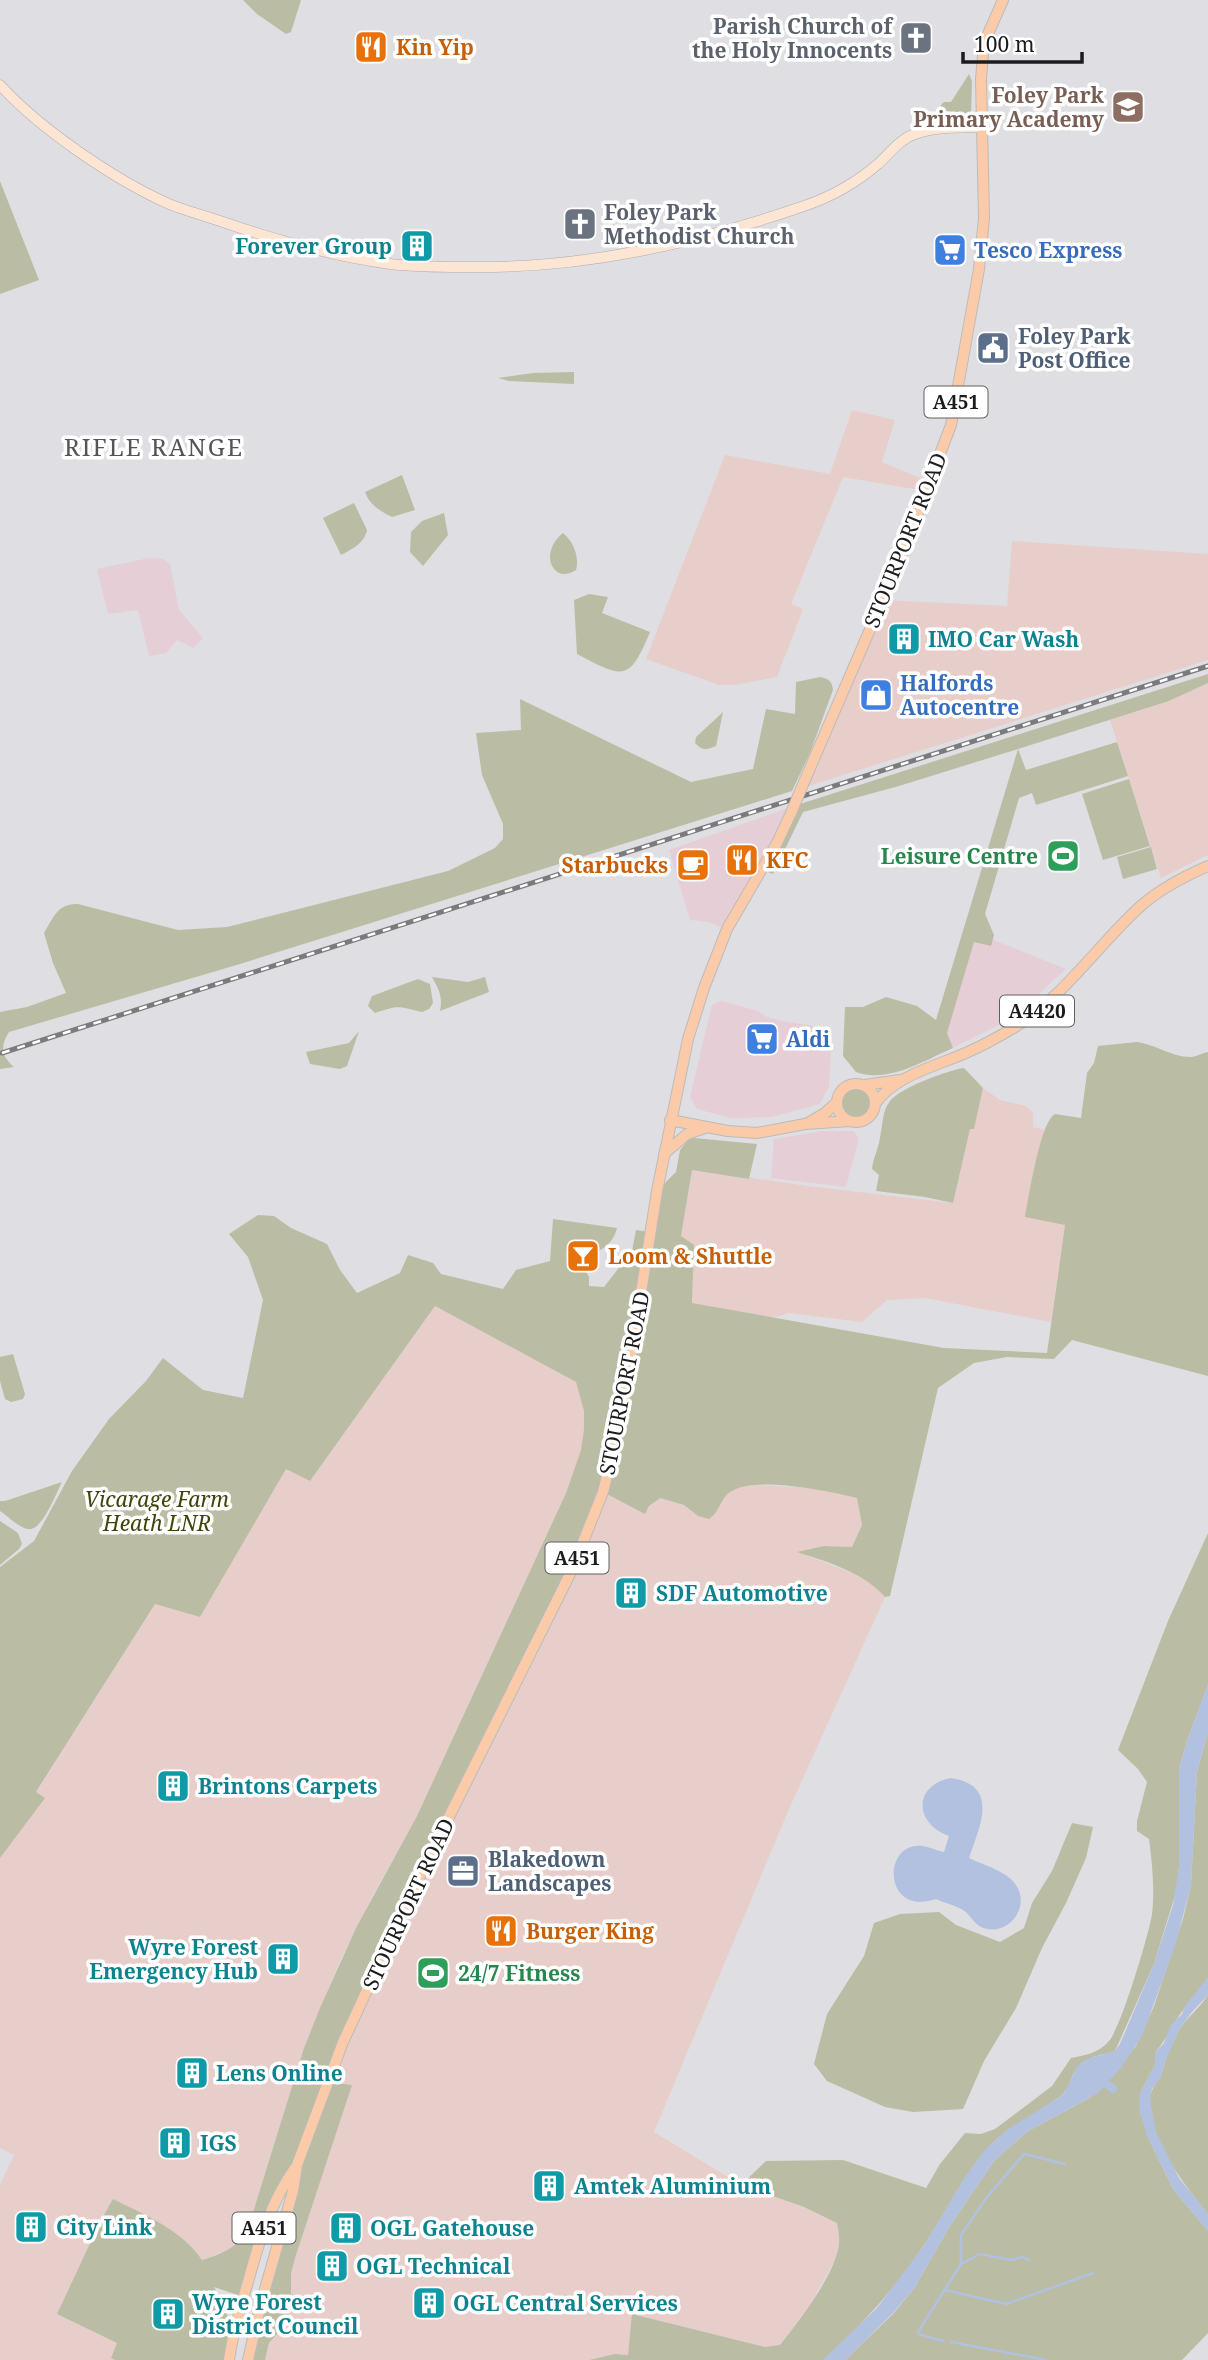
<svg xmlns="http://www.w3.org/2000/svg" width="1208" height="2360" font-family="'Noto Serif',serif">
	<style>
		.commercial { fill: #e6ced6 }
		.industrial { fill: #e8ceca }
		.green { fill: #babda4 }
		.water { fill: #b2c1df }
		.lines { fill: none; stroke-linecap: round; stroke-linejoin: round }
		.stream { stroke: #b2c1df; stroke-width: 2.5 }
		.canal { stroke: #b2c1df; stroke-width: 8 }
		.secondary-casing { stroke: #adadb1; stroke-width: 11 }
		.primary-casing { stroke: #bbbbbc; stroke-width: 12 }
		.secondary { stroke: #fde5d4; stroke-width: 10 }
		.primary { stroke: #fbcba9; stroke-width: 10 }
		.rail-casing { stroke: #7b7a7d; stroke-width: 5 }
		.rail { stroke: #fff; stroke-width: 2.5; stroke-dasharray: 8; stroke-linecap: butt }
		.primary-bridge-casing { stroke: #bbbbbc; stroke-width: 12; stroke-linecap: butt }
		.primary-bridge { stroke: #fbcba9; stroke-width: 10 }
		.labels { text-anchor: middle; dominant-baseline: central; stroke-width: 7; stroke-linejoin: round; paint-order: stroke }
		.shield { fill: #fff; stroke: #606062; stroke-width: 2 }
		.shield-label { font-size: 19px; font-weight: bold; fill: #1c1c1e }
		.worship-label { font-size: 21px; font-weight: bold; fill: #5b616d; stroke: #fff; text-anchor: end }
		.food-label { font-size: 21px; font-weight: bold; fill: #c56008; stroke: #fff; text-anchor: start }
		.education-label { font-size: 21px; font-weight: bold; fill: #785e54; stroke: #fff; text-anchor: end }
		.culture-label { font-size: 21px; font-weight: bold; fill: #0d838f; stroke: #fff; text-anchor: start }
		.shop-label { font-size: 21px; font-weight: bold; fill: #366cbe; stroke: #fff; text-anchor: start }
		.service-label { font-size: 21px; font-weight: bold; fill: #4e5e75; stroke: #fff; text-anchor: start }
		.street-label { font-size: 21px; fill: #1c1c1e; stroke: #fff }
		.leisure-label { font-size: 21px; font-weight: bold; fill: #27864d; stroke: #fff; text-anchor: end }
		.park-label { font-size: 21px; font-style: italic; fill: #40430a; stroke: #fff }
		.quarter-label { font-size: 24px; letter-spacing: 2px; fill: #555558; stroke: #fff }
	</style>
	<rect width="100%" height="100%" fill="#dfdee2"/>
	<path class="commercial" d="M149,558L163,559L170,564L179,610L203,638L193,648L177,640L166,653L149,656L138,610L108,614L97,569Z
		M794,806L727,929L708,922L690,920L669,850Z
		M976,933L1066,969L1020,1011H1013L1011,1008L1000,1015L1001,1024L952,1048L945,1036Z
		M721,1001L758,1011L767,1017L782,1021L832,1029L829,1086L820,1104L772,1117L731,1118L697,1109L690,1097L712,1005Z
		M822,1131H853L859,1138L846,1187L771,1178L774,1139Z"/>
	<path class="industrial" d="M852,410L895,420L882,462L929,482L926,491L843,477L791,604L803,609L777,677L734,685H719L646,659L725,455L830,474Z
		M1012,541L1208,554V660L802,788L882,600L1007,606Z
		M1208,683V855L1161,878L1110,720L1169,701Z
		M983,1088L1000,1100L1026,1106L1033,1113V1127L1045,1130L1034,1168L1065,1225L1051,1322L925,1298L887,1300L862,1322L789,1313L772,1318L692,1303L694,1245L681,1236L692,1169L807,1186L953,1203L970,1128L974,1129Z
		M435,1306L576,1382L584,1411V1430L581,1450L566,1493L417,1816L371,1899L341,1959L304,2048L250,2222L242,2239L234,2248L202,2260L190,2245L178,2235L57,2314L118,2343L111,2358L115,2360H0V2185L14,2155L0,2148V1858L44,1798L36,1793L155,1604L200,1617L286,1468L310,1481Z
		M756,1485L816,1488L857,1498L862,1525L852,1547L824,1546L798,1552L853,1573L874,1585L885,1597L789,1809L654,2132L741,2185L804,2207L837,2223L840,2241L836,2258L807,2310L780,2345L766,2348L633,2314L628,2355L615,2354L589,2360H265L269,2343L287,2323L291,2299V2274L295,2258L351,2086L328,2082L603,1492L645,1513L649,1506L660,1498L684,1505L698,1516L735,1488Z"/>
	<path class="green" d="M243,0H301L291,32L286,34L257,14Z
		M969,74L972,81L971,116L963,120H941C937,113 937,108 944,102H951Z
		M0,181L39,280L0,294Z
		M574,372V384L509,381L498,378L533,373Z
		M402,475L415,510L392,517C380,511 370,505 365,492Z
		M354,503L367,530C364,544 352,549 341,555L323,518Z
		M444,513L448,535L423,566L410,552L411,532L422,521Z
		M563,533C573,541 580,557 576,570C553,585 538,553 563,533Z
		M589,594L608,597L602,613L650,632C629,683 623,678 577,654L574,600Z
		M1208,674V683L1169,701L1018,749L1026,770L1117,742L1128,776L1036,805L1032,793L1019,798L985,914L994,935L991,946L974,942L947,1033L953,1048C925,1060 888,1084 856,1072L843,1056L845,1007H863L886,997L917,1006L936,1020L1018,749L899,786L803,812L773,874L768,872L800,804Z
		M820,677C829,679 832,681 833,690L810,753L792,791L240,964L9,1032C0,1046 1,1056 14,1067L0,1069V1012L27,1007L66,993L53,963L44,933C53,918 58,903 78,904L178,930L227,927L448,871L495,848L503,839V824L482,775L476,733L521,730L520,699L691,782L753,769L766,709L795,714L796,682Z
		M723,712L716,746C707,750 702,751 695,743L696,737Z
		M1129,779L1150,846L1103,860L1082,794Z
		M1151,847L1157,869L1123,879L1117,857Z
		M432,977L468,982L485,977L489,992L440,1011C443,998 439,989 432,977Z
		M418,979L430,984L433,1003L429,1009L422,1012C397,1006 399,1005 375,1013L368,1006L372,996Z
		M359,1031L347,1066L340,1069L310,1064L306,1052L349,1043Z
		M1137,1042C1155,1044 1173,1058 1192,1057C1197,1056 1203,1053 1208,1052V1376L1072,1340L1054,1359L1007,1357L974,1363L938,1388L890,1596L885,1597C863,1572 828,1562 797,1552L824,1546L852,1547L862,1525L857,1498C828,1491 758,1476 732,1491C720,1497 721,1511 709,1519L698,1516L684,1505L660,1498L649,1506L645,1514L603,1492L328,2082L352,2085L295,2258L291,2274V2299L287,2323L269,2343L265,2360H248L296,2168L281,2187L244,2297L214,2287C230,2313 233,2329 229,2360H115L111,2358L117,2343L57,2314L101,2220L113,2199C145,2215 182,2230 202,2260C225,2253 241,2246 250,2222L304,2048L320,2008L356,1928L417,1816L566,1493L581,1450L584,1429V1411L576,1382L435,1306L310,1481L286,1469L200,1617L155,1604L36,1792L45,1798L0,1858V1567L34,1541L72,1471L109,1419L146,1381L163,1358L203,1390L243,1398L263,1300L248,1257L229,1234L258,1215L274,1216L291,1228L327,1244L340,1270L357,1293L400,1273L408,1255L433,1263L441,1274L503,1289L516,1270L550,1261L553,1219L617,1228C614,1240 608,1246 597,1252L590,1241L566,1254L576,1271L583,1267L589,1277V1286L604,1287L632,1251L636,1230L651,1232L657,1191L676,1172L680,1150L688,1140L694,1138L757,1144L749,1179L692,1170L681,1236L694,1245L692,1303L944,1348L1047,1353L1065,1225L1025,1217C1029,1197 1040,1122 1055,1114L1081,1118L1087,1073L1094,1063L1098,1046Z
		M964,1068L983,1088L974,1129H970L953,1203L925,1197L876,1191L879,1175L872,1169C873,1158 879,1148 880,1137C883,1125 882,1111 890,1101C900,1088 948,1070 964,1068Z
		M842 1103a14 14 0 1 1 28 0a14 14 0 1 1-28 0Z
		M13,1354L25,1394L23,1399L11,1402L5,1399L0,1381V1357Z
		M62,1482C56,1493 42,1532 28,1529C19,1528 8,1516 0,1511V1501H5Z
		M0,1521L18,1533L22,1544L19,1549L0,1565Z
		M1208,1533V1685L1188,1738L1179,1769V1867L1176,1892L1154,1964L1115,2051C1103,2055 1086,2056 1077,2068C1069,2079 1071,2089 1058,2098C1033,2117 1005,2127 985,2151C961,2179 945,2214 924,2245C895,2289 862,2325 823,2360H589L615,2354L628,2355L632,2314L765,2347L780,2345C800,2320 834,2276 839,2245C840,2238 838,2230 837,2223L804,2207L741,2185L766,2161L843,2160L926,2188L940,2164L965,2133L981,2134L995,2129L1052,2086L1071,2058C1086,2055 1099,2053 1109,2041C1121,2028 1149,1934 1152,1914C1155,1892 1152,1861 1149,1839L1137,1831V1821L1147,1782L1138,1769L1118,1750L1168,1621Z
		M1208,1733V1989C1176,2008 1176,2027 1155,2053V2065L1140,2093L1147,2135L1173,2189L1208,2231V2333L1182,2360H845L893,2314L915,2287L948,2229L994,2161L1028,2131L1091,2097L1136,2046L1154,2006L1183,1919L1191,1885L1197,1771Z
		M1072,1823L1093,1827L1086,1858L1066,1903L1042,1948L1016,2008L984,2061L963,2109L913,2112L885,2107L827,2081L814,2064L827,2014L864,1956L874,1923L900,1914L939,1912L956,1925L1000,1942L1024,1928L1032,1903L1052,1871Z
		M1208,1995V2214C1184,2184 1150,2142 1150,2101C1150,2090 1155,2086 1160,2077C1163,2073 1163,2067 1165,2062C1168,2052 1173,2042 1178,2032C1186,2018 1199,2009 1208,1995Z"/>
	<path class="water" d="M1208,1685V1733L1197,1771L1191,1885L1175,1946L1142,2036L1120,2069L1098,2093L1028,2131L994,2161L948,2229L915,2287L893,2313L845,2360H823L877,2308L923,2247L965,2177L985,2150L1008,2129L1057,2099L1065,2092L1077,2067L1087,2059L1115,2051L1120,2044L1154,1964L1173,1905L1179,1867V1769L1188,1738Z
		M951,1778C1001,1786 979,1827 969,1858C983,1865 1007,1871 1016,1885C1030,1906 1011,1933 987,1929C976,1927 973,1919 966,1912C959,1906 944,1903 936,1899C882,1917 882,1840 923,1846C930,1847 937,1851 944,1852L949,1836C914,1824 913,1785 951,1778Z
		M1208,1977V1995L1191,2013L1179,2030L1165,2062L1161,2077L1152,2089L1150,2100L1156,2132L1179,2178L1208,2214V2231L1173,2189L1147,2135L1139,2110L1140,2093L1155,2065V2053L1164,2043L1170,2026L1182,2014L1185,2006Z"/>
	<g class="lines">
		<path class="stream" d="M961,2264L980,2254L1011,2260L1022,2257L1029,2260
			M945,2290L1006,2304L1093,2273
			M943,2341L918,2334V2332L961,2264V2235L987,2197L1024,2154L1065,2164
			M951,2342L1046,2360"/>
		<path class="canal" d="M1099,2078L1113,2089"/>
		<defs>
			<path id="secondary" d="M0,85C40,129 115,180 169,204C186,211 203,215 220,221C275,240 332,256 390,264C415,267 440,267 465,267C582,269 694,244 804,206C831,197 857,182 878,164C889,154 900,139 915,134C936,126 961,128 983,127"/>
			<path id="primary" d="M804,782L897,567L951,425L979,269L984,218L981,79L984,43L1003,0
				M837 1103a19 19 0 1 1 38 0a19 19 0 1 1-38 0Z
				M865,1085L900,1080
				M875,1104C895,1075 937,1066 968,1052C984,1045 1000,1036 1015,1027C1066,995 1099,943 1143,904C1162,888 1185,876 1208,866
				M670,1120L728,1131L757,1133L805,1124L850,1121
				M808,1123L825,1113L836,1103
				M664,1154L687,1134L705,1128
				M229,2360C233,2333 240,2308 248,2282C259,2241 271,2202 295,2168
				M248,2360L261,2303L293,2191L297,2165L343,2042L427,1861L571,1572L603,1492L621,1420L657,1191L688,1039L704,988L727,929L777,843L791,813"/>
		</defs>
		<use href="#secondary" class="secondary-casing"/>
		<use href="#primary" class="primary-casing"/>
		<use href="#secondary" class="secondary"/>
		<use href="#primary" class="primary"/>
		<defs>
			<path id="rail" d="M2,1053L1208,666"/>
		</defs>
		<use href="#rail" class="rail-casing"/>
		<use href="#rail" class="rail"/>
		<defs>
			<path id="primary-bridge" d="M791,813L804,782"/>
		</defs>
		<use href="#primary-bridge" class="primary-bridge-casing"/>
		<use href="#primary-bridge" class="primary-bridge"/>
	</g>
	<defs>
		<symbol id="church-square" viewBox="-11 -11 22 22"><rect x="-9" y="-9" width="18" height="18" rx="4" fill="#6b7280" stroke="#fff"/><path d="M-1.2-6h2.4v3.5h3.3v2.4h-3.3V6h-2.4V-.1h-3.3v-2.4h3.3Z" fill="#fff"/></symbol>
		<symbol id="restaurant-square" viewBox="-11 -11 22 22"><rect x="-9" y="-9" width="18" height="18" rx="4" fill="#e8710a" stroke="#fff"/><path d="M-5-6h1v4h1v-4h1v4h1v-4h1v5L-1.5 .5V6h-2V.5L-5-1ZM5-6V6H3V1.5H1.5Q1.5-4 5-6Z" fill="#fff"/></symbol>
		<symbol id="school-square" viewBox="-11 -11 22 22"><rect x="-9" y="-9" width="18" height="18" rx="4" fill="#8d6e63" stroke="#fff"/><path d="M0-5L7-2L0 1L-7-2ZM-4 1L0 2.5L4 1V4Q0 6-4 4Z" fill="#fff"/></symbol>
		<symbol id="building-square" viewBox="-11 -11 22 22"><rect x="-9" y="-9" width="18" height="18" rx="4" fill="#0f9aa8" stroke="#fff"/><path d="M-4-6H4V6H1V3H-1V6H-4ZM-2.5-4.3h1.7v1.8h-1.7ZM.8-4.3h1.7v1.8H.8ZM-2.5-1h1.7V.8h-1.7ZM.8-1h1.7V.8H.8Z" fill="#fff"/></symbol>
		<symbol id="supermarket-square" viewBox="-11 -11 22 22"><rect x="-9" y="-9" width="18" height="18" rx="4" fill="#3f7fe0" stroke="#fff"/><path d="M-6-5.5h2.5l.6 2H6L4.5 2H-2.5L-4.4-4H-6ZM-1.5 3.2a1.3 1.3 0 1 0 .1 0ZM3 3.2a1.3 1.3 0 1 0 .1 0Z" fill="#fff"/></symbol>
		<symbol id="civic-square" viewBox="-11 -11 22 22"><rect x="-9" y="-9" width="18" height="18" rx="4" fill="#5c6f8a" stroke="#fff"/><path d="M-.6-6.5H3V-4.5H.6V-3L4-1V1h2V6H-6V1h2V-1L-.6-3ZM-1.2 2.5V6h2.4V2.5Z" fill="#fff"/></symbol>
		<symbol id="shop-square" viewBox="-11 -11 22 22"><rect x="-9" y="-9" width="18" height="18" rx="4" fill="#3f7fe0" stroke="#fff"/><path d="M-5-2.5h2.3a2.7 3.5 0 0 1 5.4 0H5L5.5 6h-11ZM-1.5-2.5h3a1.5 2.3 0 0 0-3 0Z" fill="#fff"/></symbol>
		<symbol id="stadium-square" viewBox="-11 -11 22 22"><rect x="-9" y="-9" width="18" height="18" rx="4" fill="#2e9e5b" stroke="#fff"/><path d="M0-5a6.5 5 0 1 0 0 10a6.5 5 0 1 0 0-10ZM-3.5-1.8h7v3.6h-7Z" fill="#fff"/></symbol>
		<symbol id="cafe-square" viewBox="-11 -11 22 22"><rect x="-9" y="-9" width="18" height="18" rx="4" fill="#e8710a" stroke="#fff"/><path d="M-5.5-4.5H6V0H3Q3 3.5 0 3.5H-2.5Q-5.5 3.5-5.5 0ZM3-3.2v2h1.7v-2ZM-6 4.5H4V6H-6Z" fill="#fff"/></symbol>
		<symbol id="bar-square" viewBox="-11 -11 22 22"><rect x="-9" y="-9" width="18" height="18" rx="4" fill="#e8710a" stroke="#fff"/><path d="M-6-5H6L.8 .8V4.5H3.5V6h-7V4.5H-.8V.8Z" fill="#fff"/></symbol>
		<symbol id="office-square" viewBox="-11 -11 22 22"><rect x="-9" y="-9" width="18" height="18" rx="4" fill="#5c6f8a" stroke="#fff"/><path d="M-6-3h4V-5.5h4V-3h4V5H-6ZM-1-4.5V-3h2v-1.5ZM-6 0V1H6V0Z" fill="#fff"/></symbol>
	</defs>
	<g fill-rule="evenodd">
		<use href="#church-square" x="897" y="19" width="38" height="38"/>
		<use href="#restaurant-square" x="352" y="28" width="38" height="38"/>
		<use href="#school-square" x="1109" y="88" width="38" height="38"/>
		<use href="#church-square" x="561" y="205" width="38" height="38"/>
		<use href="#building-square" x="398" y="227" width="38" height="38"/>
		<use href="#supermarket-square" x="931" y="231" width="38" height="38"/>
		<use href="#civic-square" x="974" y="329" width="38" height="38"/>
		<use href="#building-square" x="885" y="620" width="38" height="38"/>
		<use href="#shop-square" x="857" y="676" width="38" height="38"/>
		<use href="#stadium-square" x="1044" y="837" width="38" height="38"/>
		<use href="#restaurant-square" x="723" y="841" width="38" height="38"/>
		<use href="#cafe-square" x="674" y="846" width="38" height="38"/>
		<use href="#supermarket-square" x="743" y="1020" width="38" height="38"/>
		<use href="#bar-square" x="564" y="1237" width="38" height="38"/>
		<use href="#building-square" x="612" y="1574" width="38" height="38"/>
		<use href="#building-square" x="154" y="1767" width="38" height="38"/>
		<use href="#office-square" x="444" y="1852" width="38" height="38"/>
		<use href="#restaurant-square" x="482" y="1912" width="38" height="38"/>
		<use href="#building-square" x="264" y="1940" width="38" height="38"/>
		<use href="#stadium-square" x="414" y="1954" width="38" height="38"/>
		<use href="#building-square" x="173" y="2054" width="38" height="38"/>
		<use href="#building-square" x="156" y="2124" width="38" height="38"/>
		<use href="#building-square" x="530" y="2167" width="38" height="38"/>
		<use href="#building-square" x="12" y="2208" width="38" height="38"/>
		<use href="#building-square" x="327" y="2209" width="38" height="38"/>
		<use href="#building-square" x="313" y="2247" width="38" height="38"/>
		<use href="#building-square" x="410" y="2284" width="38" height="38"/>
		<use href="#building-square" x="149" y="2295" width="38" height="38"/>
	</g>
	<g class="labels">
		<g class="shield">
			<rect x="924.5" y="386.5" width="63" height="31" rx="5"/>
			<rect x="1000" y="995.5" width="74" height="31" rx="5"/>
			<rect x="545.5" y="1542.5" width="63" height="31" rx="5"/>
			<rect x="232.5" y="2212.5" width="63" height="31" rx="5"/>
		</g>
		<g class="shield-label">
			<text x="956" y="402">A451</text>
			<text x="1037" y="1011">A4420</text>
			<text x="577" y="1558">A451</text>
			<text x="264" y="2228">A451</text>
		</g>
		<g class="worship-label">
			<text x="892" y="26">Parish Church of<tspan x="892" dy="24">the Holy Innocents</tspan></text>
			<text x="604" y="212" text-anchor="start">Foley Park<tspan x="604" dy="24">Methodist Church</tspan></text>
		</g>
		<g class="food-label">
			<text x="396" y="47">Kin Yip</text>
			<text x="766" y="860">KFC</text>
			<text x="668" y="865" text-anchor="end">Starbucks</text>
			<text x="608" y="1256">Loom &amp; Shuttle</text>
			<text x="526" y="1931">Burger King</text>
		</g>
		<g class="education-label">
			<text x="1104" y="95">Foley Park<tspan x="1104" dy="24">Primary Academy</tspan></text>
		</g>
		<g class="culture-label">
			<text x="392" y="246" text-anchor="end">Forever Group</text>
			<text x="928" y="639">IMO Car Wash</text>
			<text x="656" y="1593">SDF Automotive</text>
			<text x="198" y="1786">Brintons Carpets</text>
			<text x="258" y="1947" text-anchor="end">Wyre Forest<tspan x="258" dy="24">Emergency Hub</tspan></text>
			<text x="216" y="2073">Lens Online</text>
			<text x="200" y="2143">IGS</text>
			<text x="574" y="2186">Amtek Aluminium</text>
			<text x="56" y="2227">City Link</text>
			<text x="370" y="2228">OGL Gatehouse</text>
			<text x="356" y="2266">OGL Technical</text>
			<text x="192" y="2302">Wyre Forest<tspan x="192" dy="24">District Council</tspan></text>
			<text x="453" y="2303">OGL Central Services</text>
		</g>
		<g class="shop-label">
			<text x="974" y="250">Tesco Express</text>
			<text x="900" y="683">Halfords<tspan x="900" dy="24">Autocentre</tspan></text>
			<text x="786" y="1039">Aldi</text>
		</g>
		<g class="service-label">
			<text x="1018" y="336">Foley Park<tspan x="1018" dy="24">Post Office</tspan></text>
			<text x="488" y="1859">Blakedown<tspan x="488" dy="24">Landscapes</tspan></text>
		</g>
		<g class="street-label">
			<text transform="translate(905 540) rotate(-68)">STOURPORT ROAD</text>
			<text transform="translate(624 1383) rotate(-79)">STOURPORT ROAD</text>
			<text transform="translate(408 1904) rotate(-65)">STOURPORT ROAD</text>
		</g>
		<g class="leisure-label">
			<text x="1038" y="856">Leisure Centre</text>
			<text x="458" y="1973" text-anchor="start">24/7 Fitness</text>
		</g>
		<g class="park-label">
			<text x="157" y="1499">Vicarage Farm<tspan x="157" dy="24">Heath LNR</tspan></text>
		</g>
		<g class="quarter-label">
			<text x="154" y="446">RIFLE RANGE</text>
		</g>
	</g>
	<path d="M963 52v10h119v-10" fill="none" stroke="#1c1c1e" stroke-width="3.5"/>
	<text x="974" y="52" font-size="21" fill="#1c1c1e" stroke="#ffffff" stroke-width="5" paint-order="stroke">100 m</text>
</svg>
